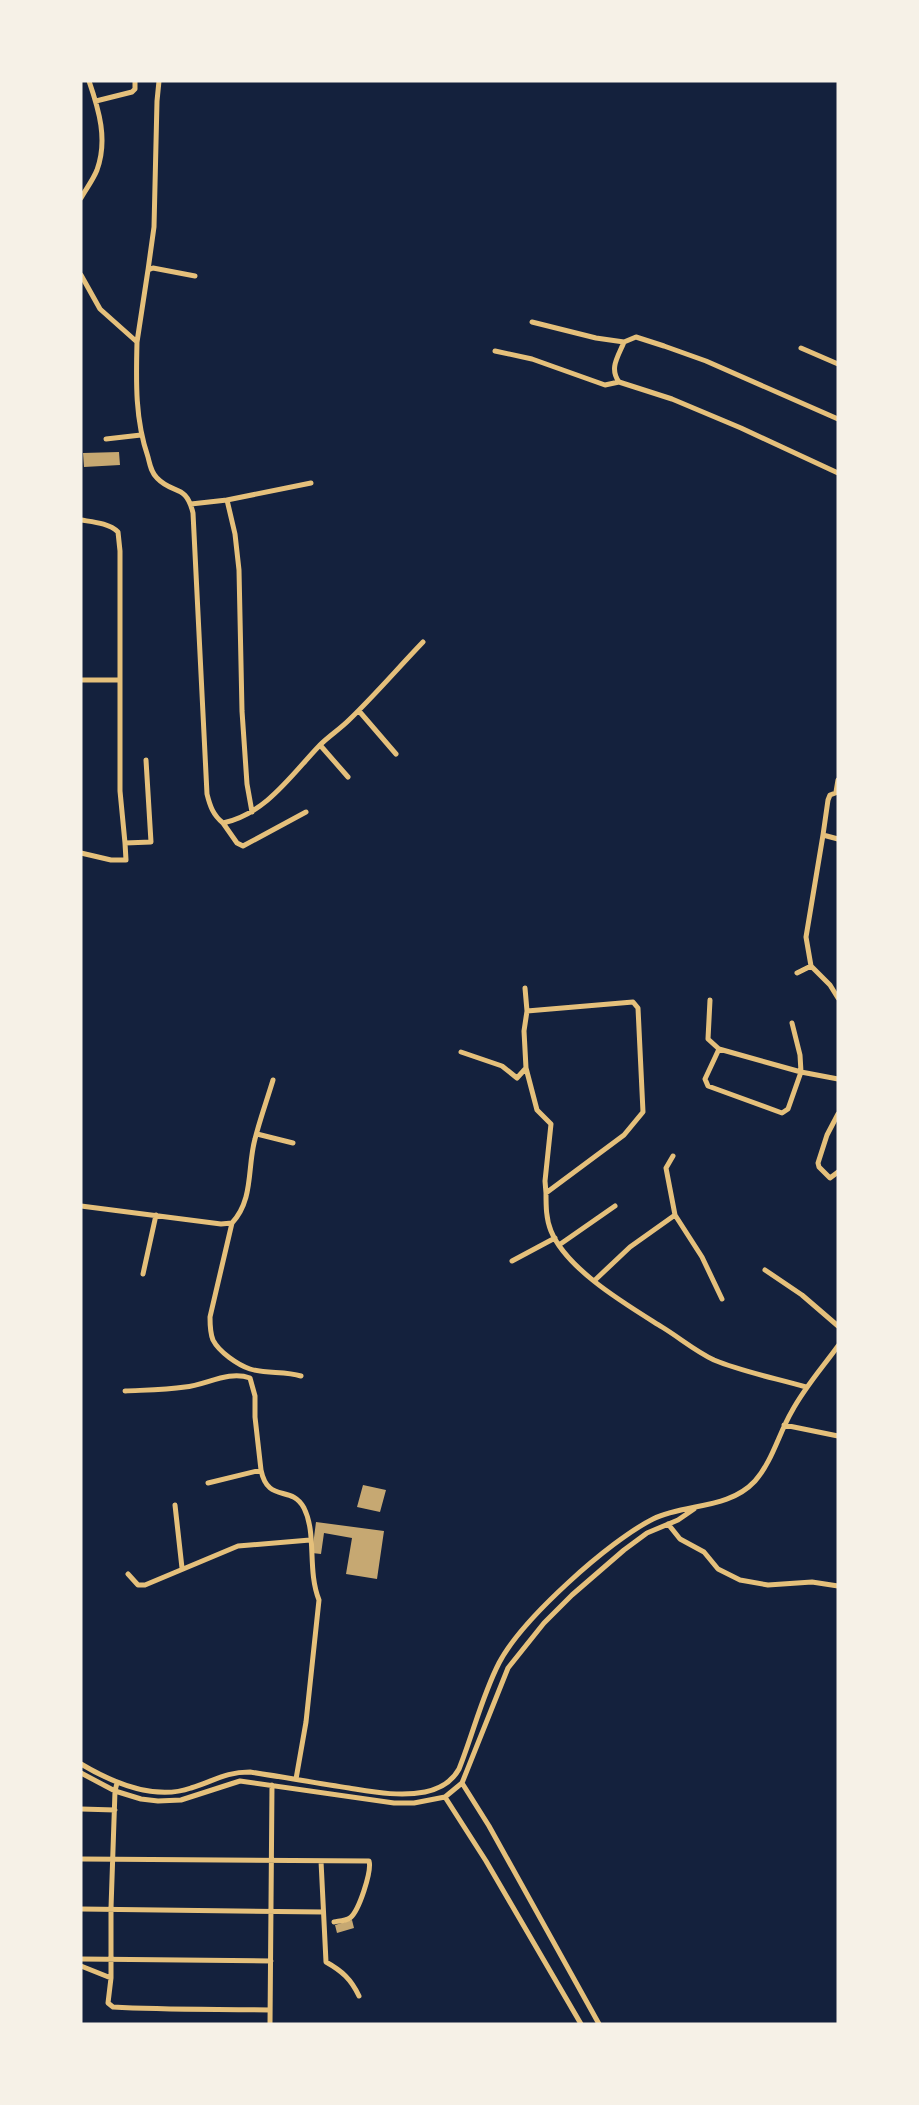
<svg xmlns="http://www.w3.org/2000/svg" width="919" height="2105" font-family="Montserrat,sans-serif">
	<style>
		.building { fill: #c6a872 }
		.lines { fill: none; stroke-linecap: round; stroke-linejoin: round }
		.minor { stroke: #e5c07b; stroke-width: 5 }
	</style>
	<rect width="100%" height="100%" fill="#14213d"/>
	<path class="building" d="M119,452L120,465L84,467L83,453Z
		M363,1485L386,1490L380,1512L357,1507Z
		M316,1522L384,1531L377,1579L346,1574L352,1538L324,1533L321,1554L312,1553Z
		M352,1920L354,1928L337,1933L335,1925Z"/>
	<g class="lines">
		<path class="minor" d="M96,101L132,92L135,89V81
			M81,198C86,189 93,180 97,170C108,140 99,110 89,81
			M148,270L154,227L157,101L159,81
			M81,275L100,309L137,342C136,382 135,419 148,457C150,465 151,472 157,478C173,495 186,483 193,513L207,794C210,806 213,815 223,823C266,814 292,774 320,745C329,736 340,729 349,720C375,695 398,668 423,642
			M532,322L596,338L624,342
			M137,342L148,270L153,268L195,276
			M801,348L838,364
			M495,351L532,359L605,385L619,382
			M838,419L706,361L664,346L636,337L624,342C618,357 609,368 619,382L672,399L741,428L838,473
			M106,439L141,435
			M227,500L235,534L239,570L242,711L247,784L252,812
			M191,504L227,500L311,483
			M81,520C93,522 109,523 118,532L120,551V791L125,843L151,842L146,760
			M81,680H120
			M359,711L396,754
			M320,745L348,777
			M836,792L838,780
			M838,792L830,795L828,800L823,835L838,839
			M223,823L237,843L243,846L306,812
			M823,835L806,937L811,966L830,985L838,998
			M81,853L111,860H126L125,843
			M797,973L811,966
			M525,988L527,1011L633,1002L638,1008L643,1112L624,1135L546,1193C546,1206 546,1219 551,1231C567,1270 627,1305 662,1327C680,1338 695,1351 714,1360C743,1372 775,1378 806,1387
			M710,1000L708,1039L719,1049L801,1072L838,1079
			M719,1049L705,1079L708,1086L782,1113L788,1109L801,1072L800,1055L792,1023
			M461,1052L502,1066L517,1078L526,1068L537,1110L551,1124L545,1181L546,1193
			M526,1068L524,1031L527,1011
			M838,1114L827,1135L818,1163L819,1167L830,1178L838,1172
			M257,1134L293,1143
			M673,1156L666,1168L675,1215L702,1257L722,1299
			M81,1206L221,1224L232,1223C254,1199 247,1168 255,1139C260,1119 267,1100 273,1080
			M232,1223L210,1317C210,1325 210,1333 213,1340C219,1352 238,1365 250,1369C266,1374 285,1371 301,1376
			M559,1245L615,1206
			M512,1261L555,1238
			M765,1270L802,1295L838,1326
			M143,1274L156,1215
			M594,1281L630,1247L675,1215
			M125,1391C145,1390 165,1390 185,1387C206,1385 229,1370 250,1378L255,1396V1417L261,1470
			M784,1425L838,1436
			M208,1483L261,1470C268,1504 291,1484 304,1508C317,1534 307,1570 319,1600L306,1722L296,1779
			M175,1505L182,1568
			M668,1524L680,1539L704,1552L718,1569L740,1580L768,1585L812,1582L838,1586
			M128,1574L138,1585H145L238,1546L310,1540
			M81,1764C113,1783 154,1801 191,1788C215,1781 224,1772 250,1772C283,1777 316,1783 349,1788C374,1792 400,1797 425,1792C439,1789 452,1782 459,1769C473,1734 482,1696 499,1663C522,1619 609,1541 653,1519C686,1503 728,1510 755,1481C772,1462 779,1433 792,1411C805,1387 822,1368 838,1346
			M81,1773L115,1791L141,1799L158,1801L181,1800L240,1781L394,1803H414L445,1797L462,1783L508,1668L544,1623L572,1595L624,1550L647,1533L678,1520L694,1509
			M462,1783L489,1826L599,2024
			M445,1797L486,1861L581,2024
			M81,1809L115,1810
			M81,1859L369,1861C372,1871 359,1911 350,1918C345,1921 339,1921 334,1922
			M321,1861L326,1962C342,1971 351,1979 359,1996
			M81,1909L323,1912
			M81,1959L271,1961
			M81,1966L111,1978L108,2003L113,2007C165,2010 218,2009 270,2010
			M111,1978V1908L115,1791L117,1783
			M270,2024L272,1785"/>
	</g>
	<rect width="919" height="2105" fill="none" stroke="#f6f1e7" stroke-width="165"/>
</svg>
